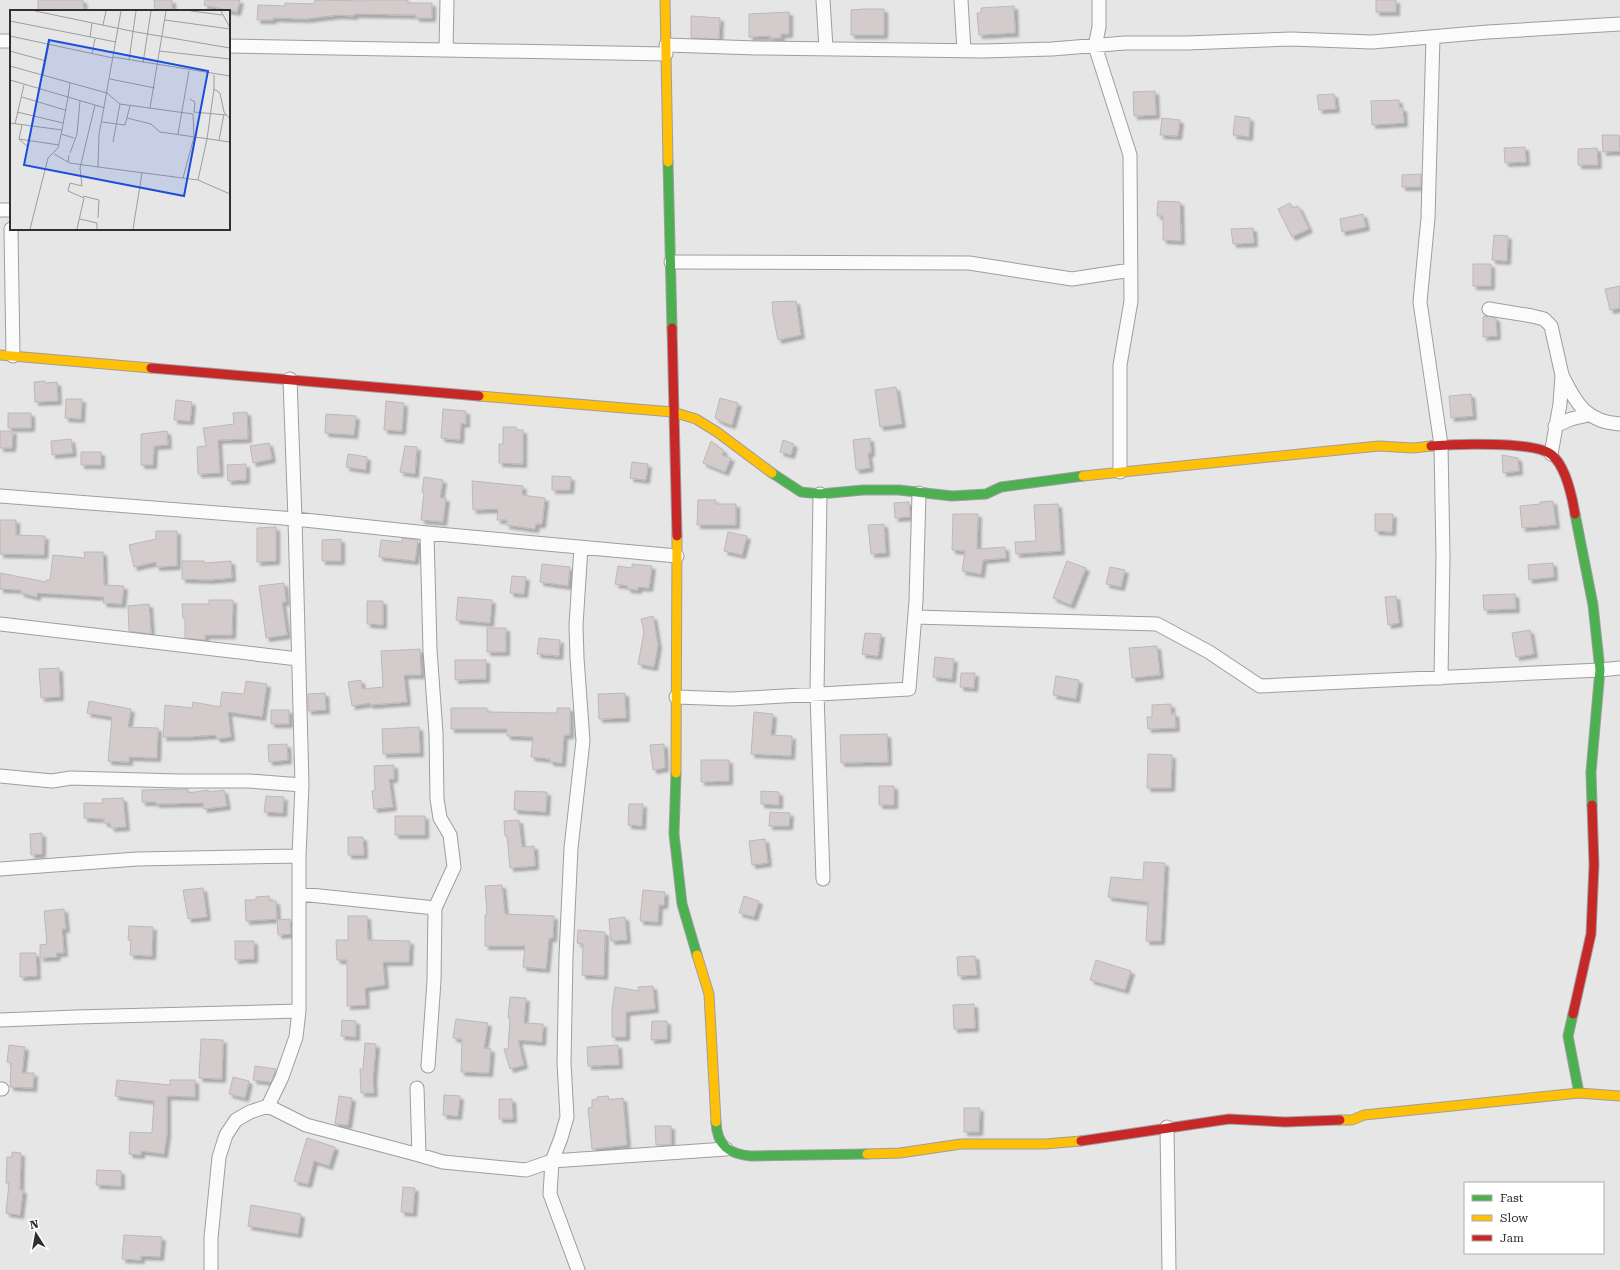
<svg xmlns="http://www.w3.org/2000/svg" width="1620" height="1270" font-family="'Roboto Serif',serif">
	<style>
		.building { fill: #d4cccc; stroke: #bab9b9; filter: url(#shadow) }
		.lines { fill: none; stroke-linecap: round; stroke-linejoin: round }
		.street-casing { stroke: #9e9e9f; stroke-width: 15 }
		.fast-casing { stroke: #9e9e9f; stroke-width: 11 }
		.slow-casing { stroke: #9e9e9f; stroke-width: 11 }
		.jam-casing { stroke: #9e9e9f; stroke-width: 11 }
		.street { stroke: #fbfbfb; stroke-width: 13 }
		.fast { stroke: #4caf50; stroke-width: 9 }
		.slow { stroke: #ffc107; stroke-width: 9 }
		.jam { stroke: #c62828; stroke-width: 9 }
		.inset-road { fill: none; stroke: #9d9d9e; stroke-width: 1 }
		.view { fill: #1d4ed8; fill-opacity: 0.15; stroke: #1d4ed8; stroke-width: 2 }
		.inset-edge { fill: none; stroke: #2f2f30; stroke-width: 2 }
	</style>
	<defs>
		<filter id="shadow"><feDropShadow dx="3.5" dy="3.5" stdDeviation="1" flood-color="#0004"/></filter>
	</defs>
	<rect width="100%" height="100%" fill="#e6e6e7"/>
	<path class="building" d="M38,0H83L84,11H38Z
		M154,0H172V11H155Z
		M205,0H240L237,12L204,5Z
		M320,0L365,1V0H408V3H432V18H416V15L354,14V16L338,15L306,19L273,18V20H257L258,5L285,6V3L314,4V1Z
		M1376,0H1396V12H1376Z
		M1014,6L1015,33L979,35L977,13H981V8Z
		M863,9H884V35H851V10Z
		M789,12V34H781V38H770V36L749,37V14Z
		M691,16L720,18L719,39L691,38Z
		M1155,91L1156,115L1134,116L1133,92Z
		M1334,94L1336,109L1319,110L1317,95Z
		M1399,100V108H1403L1404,123L1372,125L1371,101Z
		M1235,116L1250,118L1249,137L1233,135Z
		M1162,118L1180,120L1178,136L1160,135Z
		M1602,135H1619L1620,151L1603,152Z
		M1525,147L1526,162L1505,163L1504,148Z
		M1597,148L1598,165H1578V149Z
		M1421,174V187H1402V175Z
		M1158,201L1180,202L1181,241L1163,240V216H1157Z
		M1290,203L1293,208L1298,206L1309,229L1292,237L1278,209Z
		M1363,214L1366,227L1342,232L1340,219Z
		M1253,228L1254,243L1233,244L1231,229Z
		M1494,235L1508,236L1507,261L1492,260Z
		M1473,264H1491V286H1473Z
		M1620,286V308L1610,310L1605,289Z
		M796,301L801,335L778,340L773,315L772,302Z
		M1487,316L1496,318L1497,336L1483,337V317Z
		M45,381V383L57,382L58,401L35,402L34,382Z
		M896,387L902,424L880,427L875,390Z
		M1471,394L1473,416L1451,418L1449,396Z
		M720,398L738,403L732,425L722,422L715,418Z
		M66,399H82L81,419L65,418Z
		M176,400L192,402L190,421L174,420Z
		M386,401L404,403L402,431L384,430Z
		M443,409L466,411V424L461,423L460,440L441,438Z
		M247,412L248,439L218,440L220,473L198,474L197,447L206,446L203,428L234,424L233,413Z
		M8,413H31V428H8Z
		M326,414L356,416L354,435L325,433Z
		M503,427H516V430H523V464L499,463V444H503Z
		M0,431H13L12,448H0Z
		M167,431L168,445L154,446L153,465H141V434Z
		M870,438L871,453H868L870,468L856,470L853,440Z
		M71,439L73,453L52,455L51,441Z
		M783,440L794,444L791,455L780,452Z
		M711,441L724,451L722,455L731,458L725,472L703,463Z
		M269,443L272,459L253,463L250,446Z
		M405,446L417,447L415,474L400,472Z
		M81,452H101V465H81Z
		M348,454L367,457L366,470L346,467Z
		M1502,455L1518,458L1519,471L1503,473Z
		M632,462L648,464L646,480L630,478Z
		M246,464V480L228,481L227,465Z
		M552,476L571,477L570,490H552Z
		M424,477L443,480L440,498H446L443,522L421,520L424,493L422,492Z
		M472,481L523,486L522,495L545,498L542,524H536L535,529L506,525L507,520H497L498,509L473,510Z
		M698,500H716L715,504H736V525H697Z
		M1553,501L1556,525L1522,528L1520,506L1540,504V502Z
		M909,502L910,517L895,518L894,503Z
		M1058,504L1061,551L1016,554L1015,542L1036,541L1034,505Z
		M953,514H978L977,549L1005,547L1006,558L983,560L981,574L962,571L965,551L952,550Z
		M1375,514H1393L1392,532L1375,531Z
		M0,520H16V535L45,536L44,555L0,554Z
		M884,524L886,553L871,554L868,525Z
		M276,527V561L257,562V528Z
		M156,531H177V566L156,567V562L134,567L129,545L156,539Z
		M728,532L747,536L742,555L724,551Z
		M402,538L418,540L415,561L379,557L381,540L402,542Z
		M341,539V561H322V540Z
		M84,552H103L104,585L124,586L122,604L103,603L104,597L37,593V597L21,593V590L0,589V573L46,582V580H50L53,555L85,558Z
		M182,561H204V563L231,561L232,578L209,580L182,579Z
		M1067,561L1086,568L1071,605L1053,598Z
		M1553,563L1554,577L1529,580L1528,565Z
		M542,564L570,567L568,586L540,582Z
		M632,564L652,566L649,588L638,587V590L627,589L628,586L615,584L618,566L632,568Z
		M1110,567L1125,570L1121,587L1106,584Z
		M512,576L526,577L524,594L510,593Z
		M284,583L286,602H282L287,635L266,638L259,586Z
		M1515,594L1516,609L1484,610L1483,595Z
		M1396,596L1399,623L1388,625L1385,597Z
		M458,597L492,600L490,623L456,620Z
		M209,600H233L232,635H205V640L185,638V618H183L182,604H209Z
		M367,601H383V625L367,624Z
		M149,604L151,634L129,631L128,606Z
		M653,616L658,645L654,667L638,664L644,632L641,619Z
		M487,628H506V652H487Z
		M1530,630L1534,654L1516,657L1512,633Z
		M865,633L881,634L878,656L862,654Z
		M539,638L560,640L559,656L537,654Z
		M1157,646L1160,675L1132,678L1129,648Z
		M420,649L421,675H404L407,702L370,705V703L352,706L348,682L361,680L362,689L383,687L381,651Z
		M935,657L954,659L952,679L933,677Z
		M455,660H486V679L455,680Z
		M59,668L60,697L41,698L39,669Z
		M961,673H975L974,688L960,687Z
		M1056,676L1079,680L1076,699L1053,695Z
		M246,681L267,684L262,717L228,712L231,737L217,739L216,735L187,737H163L165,705L192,708L193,702L220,707L222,692L244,694Z
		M325,693L326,710L308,711V694Z
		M625,693L626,718L599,719L598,694Z
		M89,701L131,709L128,727L158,728L157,758L129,757V762L108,761L112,717L87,713Z
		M1171,704V714L1175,713L1176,728L1148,729L1147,717H1152V705Z
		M451,708H487V712L557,713V708H570V735H564L562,763L550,762V759L531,757L533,737L507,736V729H451Z
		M271,710H289V724H271Z
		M754,712L773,714L771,735L792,736L791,756L751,754Z
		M419,727L420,753L383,754L382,729Z
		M887,734L888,762L841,763L840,735Z
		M287,744L288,760L269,762L268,745Z
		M664,744L665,768L653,770L650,745Z
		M1148,754L1172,755L1171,788H1147Z
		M701,760H729V781L701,782Z
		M394,765V779H389L393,807L374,809L372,791L375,790L374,766Z
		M879,786H894V805H879Z
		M188,789V793L208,790L209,792L224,790L227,806L204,809L203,803L156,804V802H142V790Z
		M515,791L547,792L546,812L514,810Z
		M761,791L779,792V805L761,804Z
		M266,796L284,797L283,813L264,812Z
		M123,798L126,827L111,828L110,823H104V819L84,818V803H103L102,799Z
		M629,804H643L642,826L628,825Z
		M770,812L790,813L789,826H769Z
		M395,816H425V835H395Z
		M519,820L522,847L534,846L535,866L510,868L507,836H505L504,821Z
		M42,833V854L31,855L30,834Z
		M348,837H363L364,855H348Z
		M765,839L768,863L752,865L749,841Z
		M1144,862L1165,863L1161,941H1146L1148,902L1108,897L1111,877L1143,880Z
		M502,885L505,914L554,916L553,938H549L546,969L523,967L525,946H485V915H487L485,886Z
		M203,888L207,917L188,919L183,890Z
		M643,890L665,892L664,905H659L658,922L640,921Z
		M269,896V901H276L277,919L246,921L245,900H256V897Z
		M744,896L759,901L754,917L739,913Z
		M64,909L66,929H62L64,953H56L57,957L40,958V945L47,944L44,911Z
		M348,916H367L368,940L410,941L409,962H383L385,985L365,988L366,1005L347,1006V960H337L336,940H348Z
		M625,917L627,940L611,941L609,919Z
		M290,919L291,934L278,935L277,920Z
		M129,926L153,927L152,956L130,955L131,940H128Z
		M578,930L605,932L604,976L582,975L583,944L577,943Z
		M235,941H254V959L235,960Z
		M20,953H36L37,976L20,977Z
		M975,956L977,975L958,976L957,957Z
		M1096,960L1131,971L1125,990L1090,980Z
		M653,986L655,1009L626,1012V1037H612V1009L615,987L639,991L638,987Z
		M510,997L526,998L524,1023L543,1024L542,1042L518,1040L524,1065L510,1069L504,1049H508L510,1018H508Z
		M974,1004L975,1028L954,1029L953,1005Z
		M456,1019L488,1023L484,1048L491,1049L489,1073L461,1072L462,1039L453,1038Z
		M342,1020L356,1021V1037L341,1036Z
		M652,1021H667V1039L651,1040Z
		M201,1039L223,1040L222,1079L199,1078Z
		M365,1043L376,1044L373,1079L374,1093H361L360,1069H363Z
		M9,1045L25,1047L22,1073H34L33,1088L10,1087L11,1063L7,1062Z
		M618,1045L619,1065L588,1066L587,1047Z
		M255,1066L276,1069L271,1082L253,1080Z
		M233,1077L249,1081L245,1098L229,1094Z
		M117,1080L170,1085V1080H195V1097L167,1096V1134L164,1154L141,1151V1155L129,1154L130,1132L151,1133L152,1132L154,1101L115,1096Z
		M444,1095L460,1096L458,1116L443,1115Z
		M339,1096L352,1098L348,1125L335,1124Z
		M608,1096L609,1100L623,1098L627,1145L592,1149L588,1108L592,1107V1100L597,1099V1097Z
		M499,1099H512L513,1119H499Z
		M964,1108H980L979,1132H964Z
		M655,1126H671V1145H656Z
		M307,1138L335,1147L329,1166L314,1161L308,1184L294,1181Z
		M12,1152L21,1153L20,1190H23L20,1215L6,1213L9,1183H6L7,1157H12Z
		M97,1170L121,1171V1186L96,1185Z
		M403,1187L415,1188L413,1213L401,1212Z
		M251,1205L301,1214L298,1234L248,1226Z
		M124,1235L162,1237L160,1257L141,1256V1260L122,1259Z"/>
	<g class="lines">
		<defs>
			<path id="street" d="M823,0L826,48
				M961,0L964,51
				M1099,0V27L1095,46L1130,155L1131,301L1120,365V472
				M1433,37L1428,218L1420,302L1441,445L1443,556L1441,678
				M0,41H11
				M666,45L757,48L984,51L1052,49L1125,43H1187L1291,39L1372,42L1488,32L1620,24
				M229,46L666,54
				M446,50L447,0
				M0,210H11
				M11,229L13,356
				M671,262L969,263L1072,279L1131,270
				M1489,309L1532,316L1544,319L1551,326L1562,375L1560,404L1551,454
				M1563,377C1576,404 1587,422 1620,424
				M1555,426L1571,419L1588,415
				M820,494L817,693L823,879
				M0,496L295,519L290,379
				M427,533L430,650L436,733L437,799L440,818L450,835L454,867L435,908L434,981L428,1066
				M915,617L1157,624L1209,652L1260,686L1600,670L1620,668
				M0,624L298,659
				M676,697L731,699L909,689L916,601L919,493
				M0,776L52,781L71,778L179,781H249L302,785
				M0,869L137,859L299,856L302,785L295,519L427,533L677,556
				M300,894L435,908
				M0,1020L76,1017L299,1011
				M417,1088L419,1155L443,1162L526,1170L552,1161L726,1149
				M0,1089H2
				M268,1106L306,1125L419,1155
				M1167,1127L1169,1270
				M211,1270V1238L219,1157L226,1135L236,1120L250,1112L268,1106L282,1077L296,1037L299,1011V856
				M578,1270L550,1194L552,1161L561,1138L567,1117L564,1063L566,956L571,848L583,741L577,658L576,625L581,547"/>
			<path id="fast" d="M668,162L672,328
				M772,473L801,492L820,494L863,490H899L952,496L986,494L1001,487L1083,476
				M1575,514L1593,605L1600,670L1591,772L1592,805
				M676,773L674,834L682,904L697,955
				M1573,1014L1568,1036L1579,1093
				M716,1122C717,1146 729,1154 751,1156L867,1154"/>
			<path id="slow" d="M665,0L668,162
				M0,355L151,368
				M479,396L673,412L696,419L717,432L772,473
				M1083,476L1379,446L1413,448L1431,446
				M676,773L677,536
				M697,955L709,994L716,1122
				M1340,1120H1352L1364,1115L1579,1093L1620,1096
				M867,1154L900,1153L961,1144H1045L1081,1141"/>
			<path id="jam" d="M672,328L677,536
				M151,368L479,396
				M1431,446C1454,444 1536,441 1552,455C1566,467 1572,496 1575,514
				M1573,1014L1591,934L1594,865L1592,805
				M1081,1141L1229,1119L1285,1122L1340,1120"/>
		</defs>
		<use href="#street" class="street-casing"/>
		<use href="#fast" class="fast-casing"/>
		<use href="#slow" class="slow-casing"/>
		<use href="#jam" class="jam-casing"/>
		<use href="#street" class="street"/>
		<use href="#fast" class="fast"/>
		<use href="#slow" class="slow"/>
		<use href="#jam" class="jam"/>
	</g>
	<g transform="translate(10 10)">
		<rect width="220" height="220" fill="#e6e6e7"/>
		<path class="inset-road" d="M25,1L126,22L220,38M111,1L89,125L88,157L188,170L220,184M181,1L212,5M211,1L220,18M155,10L220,19M0,11L106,32M93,15L96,1M0,26L103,48M80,27L82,13M0,41L36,51M149,41L220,49M82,43L85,29M103,47L220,66M119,50L126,1M133,53L141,1M0,56L97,83L110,94L183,104L184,127L173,168M33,65L39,34M204,65V79L210,83L214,102L220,109M100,69L145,78M0,70L58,87L60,73M12,87L55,100M180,89L185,92L184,102M140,98L156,1M7,102L53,113M184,102L216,105M117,108L141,114L150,122L220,132M92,112L115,115L120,96M0,113L52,120L58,87L95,98M5,114L14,75M12,115L9,129L18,137M51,124L64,128M168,124L179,61M9,129L49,135M209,130L214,104M103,132L110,94M60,143L67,124L70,91M44,144L58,152M59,145L58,152L60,153L88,157M188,170L197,129L204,79M73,186L89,190L88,208M70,209L87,213V219M20,219L38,148L48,138L52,120M67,219L74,188L58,181L60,173L72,176L70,158L85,95M123,219L132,163"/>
		<path class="view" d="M39,30L198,61L174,186L14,155Z"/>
		<rect width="220" height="220" class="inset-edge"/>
	</g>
	<rect x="1464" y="1182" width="140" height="72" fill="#ffffff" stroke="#acacac"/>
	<rect x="1472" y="1195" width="20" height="6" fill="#4caf50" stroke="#acacac"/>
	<text x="1500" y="1202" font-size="12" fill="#2f2f30">Fast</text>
	<rect x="1472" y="1215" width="20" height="6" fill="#ffc107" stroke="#acacac"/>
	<text x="1500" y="1222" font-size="12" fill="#2f2f30">Slow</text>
	<rect x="1472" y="1235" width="20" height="6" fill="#c62828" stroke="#acacac"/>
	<text x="1500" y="1242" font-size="12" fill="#2f2f30">Jam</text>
	<g transform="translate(36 1234) rotate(349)" stroke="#ffffff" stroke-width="3" paint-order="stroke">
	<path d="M0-3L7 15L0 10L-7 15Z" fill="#2f2f30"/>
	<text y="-6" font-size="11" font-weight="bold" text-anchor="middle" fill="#2f2f30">N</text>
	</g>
</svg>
